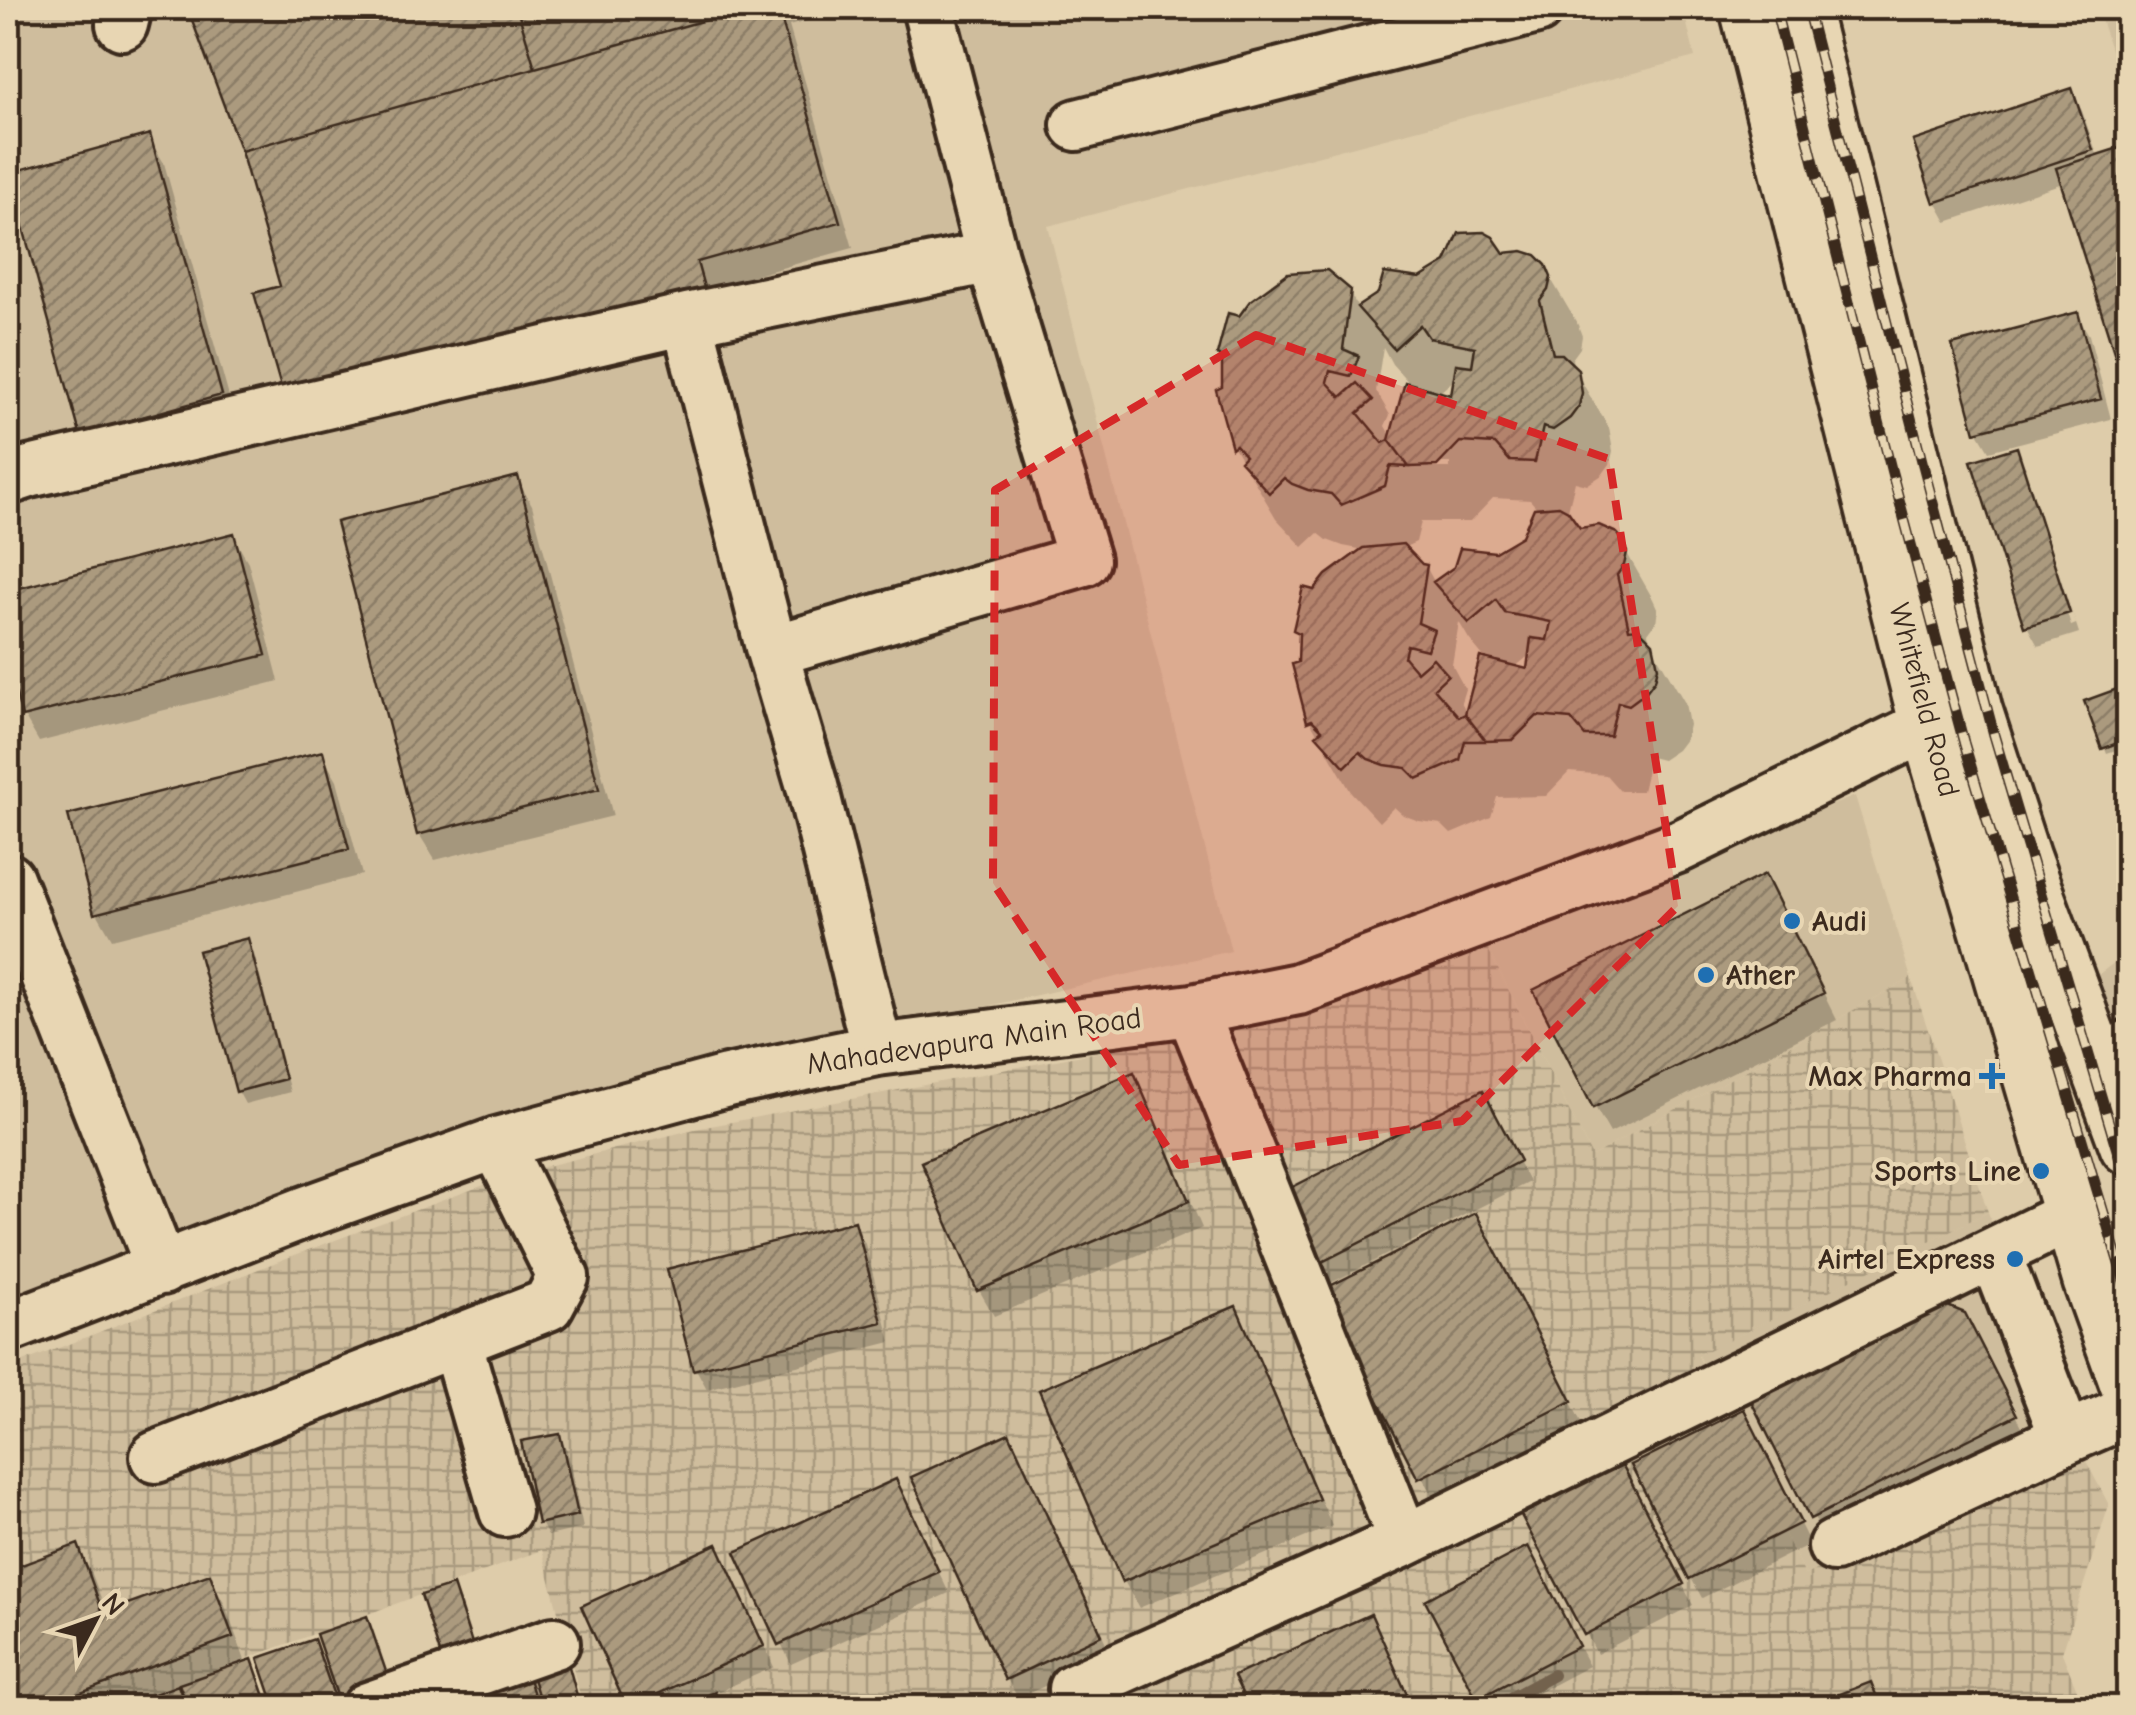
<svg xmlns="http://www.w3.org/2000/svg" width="2136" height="1715" font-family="'Comic Neue',sans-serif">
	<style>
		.built { fill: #cfbd9d }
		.industrial { fill: url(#industrial-grid) }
		.shadow { fill: #0003; fill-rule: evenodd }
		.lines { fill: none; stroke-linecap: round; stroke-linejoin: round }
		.stream { stroke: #73624e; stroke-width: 12 }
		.building { fill: url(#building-hatch); stroke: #3b2a1e; stroke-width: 2.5 }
		.minor-casing { stroke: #3b2a1e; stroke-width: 58 }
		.major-casing { stroke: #3b2a1e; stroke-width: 62 }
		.minor { stroke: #e8d6b3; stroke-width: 50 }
		.major { stroke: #e8d6b3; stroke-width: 55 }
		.rail-casing { stroke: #3b2a1e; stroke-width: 11 }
		.rail { stroke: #e8d6b3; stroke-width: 8; stroke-dasharray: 22; stroke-linecap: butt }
		.marked { fill: #d62828; fill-opacity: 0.2; stroke: #d62828; stroke-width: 8; stroke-dasharray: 20 12; stroke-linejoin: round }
		.poi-dot { fill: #1f6fb2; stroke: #e8d6b3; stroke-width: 4 }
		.labels { text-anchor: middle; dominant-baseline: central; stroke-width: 8; stroke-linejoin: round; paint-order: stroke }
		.street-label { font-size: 30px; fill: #3b2a1e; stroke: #e8d6b3 }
		.poi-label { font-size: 30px; font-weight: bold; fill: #3b2a1e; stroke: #e8d6b3; text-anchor: end }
	</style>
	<defs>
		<pattern id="industrial-grid" width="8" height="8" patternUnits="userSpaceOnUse" patternTransform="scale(2.5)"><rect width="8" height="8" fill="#cfbd9d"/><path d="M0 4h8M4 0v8" fill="none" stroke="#a99a7f"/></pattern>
		<pattern id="building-hatch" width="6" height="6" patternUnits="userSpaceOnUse" patternTransform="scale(2.5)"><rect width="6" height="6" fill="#ab9a7e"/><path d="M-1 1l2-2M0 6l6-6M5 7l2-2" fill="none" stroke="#8c7e67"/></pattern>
	</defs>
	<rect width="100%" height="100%" fill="#deccaa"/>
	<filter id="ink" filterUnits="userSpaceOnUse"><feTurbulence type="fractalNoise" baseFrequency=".01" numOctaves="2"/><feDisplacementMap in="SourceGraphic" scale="20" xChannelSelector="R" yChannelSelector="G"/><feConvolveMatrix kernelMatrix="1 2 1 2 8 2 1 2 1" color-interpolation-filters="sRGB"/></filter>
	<g filter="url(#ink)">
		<path class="built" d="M8,8H1683L1695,57L1048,226L1231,951L909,1024L8,1302Z
			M2097,8H2128V100Z
			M1855,796L1911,978L1592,1156L1486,945Z
			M2128,952V1065L2098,975Z
			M1988,1212L2077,1444L1805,1575L1698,1355Z"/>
		<path class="industrial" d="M1486,945L1592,1156L1911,978L1988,1212L1698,1356L1805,1575L2077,1444L2109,1505L2062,1653L2084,1707H583L542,1550L115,1707L8,1708V1368L284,1259L511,1175L695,1129L1181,1036L1416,974Z"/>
		<path class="shadow" d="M197,8H855L789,26L853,248L710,288L718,317L305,434L289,407L283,287L243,150L194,20Z
			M2071,91L2082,111L2098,157L2128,148V379L2120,364L2063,183L1947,222L1936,202Z
			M148,137L164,163L236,422L98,460L82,433L9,175Z
			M1503,255L1544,267L1578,325L1582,336L1580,348L1572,359L1574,369L1609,428L1613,451L1610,464L1602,475L1587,485L1575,482L1567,514L1579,530L1620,541L1653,599L1658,610L1656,622L1648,633L1650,643L1685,703L1689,725L1686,738L1677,750L1662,760L1650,757L1642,791H1620L1606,775L1569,772L1546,796L1497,797L1491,817L1451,834L1441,824L1419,821L1403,815L1394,807L1379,822L1351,792L1310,721L1299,683L1301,638L1296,630L1315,593L1364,550L1343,546L1327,540L1318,533L1303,547L1276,518L1234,447L1223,409L1225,364L1220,355L1240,319L1349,292L1359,309L1420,280ZM1383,347L1392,364L1413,387L1392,438L1385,426L1390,415L1376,391ZM1456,378L1453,398L1438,394ZM1429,463H1450V468H1429ZM1493,498L1530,500L1537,508L1524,538L1496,554L1456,569L1435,583L1426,567L1421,566L1403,548L1416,542L1421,522H1470ZM1459,622L1469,639L1488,662L1468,714L1461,702L1465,689L1452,665ZM1532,653L1529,672L1514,668Z
			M2077,315L2089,335L2111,419L1989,451L1977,431Z
			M2015,450L2026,468H2021L2071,626L2076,624L2026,469L2079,633L2038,646L2027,626L1974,463Z
			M517,479L532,505L613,816L435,860L419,834Z
			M233,536L248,562L279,681L39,742L24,716L8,652V594Z
			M2128,688V746L2107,753L2087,703Z
			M322,754L337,780L362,875L112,939L97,913Z
			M1779,904L1837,1020L1610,1133L1595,1107Z
			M247,941L254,954L290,1092L245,1104L238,1091Z
			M1133,1075L1148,1101L1202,1228L994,1316L979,1290Z
			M1493,1113L1529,1182L1327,1285L1329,1289L1490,1242L1584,1428L1436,1504L1314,1266Z
			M854,1224L865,1244L891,1342L707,1389L696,1369Z
			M1235,1310L1250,1336L1332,1526L1139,1608L1124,1581L1042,1391Z
			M1979,1342L2030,1442L1828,1544L1750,1394Z
			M1754,1432L1810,1544L1702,1598L1691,1578Z
			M559,1437L567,1450L583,1528L548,1536L541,1523Z
			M1019,1456L1112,1656L1018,1698L1007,1679Z
			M895,1482L949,1593L791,1664L738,1554Z
			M1632,1487L1693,1605L1597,1654L1525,1517Z
			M716,1547L728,1567L774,1667L713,1694L721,1708H630L584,1607Z
			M77,1548L92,1574L107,1614L209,1577L224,1603L246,1663L251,1662L259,1675L270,1708H156L152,1698L126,1708H8V1573ZM183,1687L190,1705L187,1706L177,1689Z
			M1538,1570L1589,1666L1509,1708H1485L1428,1601Z
			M452,1588L460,1601L484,1676L523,1665L536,1689L567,1660L580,1708H543L540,1702L538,1703L539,1708H480Z
			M365,1619L373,1632L396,1699L345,1708L338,1695L335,1696L339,1708H278L313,1642L326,1665Z"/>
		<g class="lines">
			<path class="stream" d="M1492,1708L1553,1675"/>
		</g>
		<path class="building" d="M195,8H517L535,68L241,151L192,20Z
			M517,8H748L535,68Z
			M748,8H778L840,222L697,262L705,291L287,408L254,293L280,286L241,151Z
			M2072,88L2093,150L1934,203L1913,141Z
			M150,134L222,395L80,434L8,173Z
			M2128,145V362L2118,365L2056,168Z
			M1484,232L1493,237L1504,253L1523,251L1536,255L1546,265L1551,277L1548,290L1540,301L1553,354H1562L1578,369L1582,393L1579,406L1570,418L1553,430L1543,427L1535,462L1510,461L1495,444L1460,442L1437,466L1409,467L1389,440L1405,382L1451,395L1456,364L1472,366L1475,347L1429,338L1420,325L1394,349L1357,307L1378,293L1384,273L1420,278L1446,262L1459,233Z
			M1327,270L1351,290L1343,349L1359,356L1351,376L1330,371L1327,382L1341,397L1357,383L1373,400L1358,413L1383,443L1389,440L1409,467L1390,466L1385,486L1341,505L1331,494L1308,490L1292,484L1284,478L1269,493L1240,461L1245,456L1236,445L1232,448L1216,390L1222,387V358L1217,355L1228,313L1239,316L1250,301L1288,273Z
			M2078,312L2101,399L1975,432L1952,345Z
			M2017,447L2070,613L2024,627L1971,461Z
			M518,476L599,789L417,835L336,522Z
			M1559,506L1568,511L1580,528L1599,525L1617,533L1622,539L1627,552L1624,565L1617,575L1629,629L1638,628L1653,643L1658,667L1655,680L1645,693L1629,705L1618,702L1610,736H1585L1571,719L1537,716L1513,740L1486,741L1465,714L1480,657L1527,669L1531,638L1547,640L1551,622L1505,613L1496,600L1469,623L1433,582L1454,567L1460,548L1495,552L1522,536L1534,508Z
			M234,533L266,655L22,717L8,662V591Z
			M1403,544L1422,564L1427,565L1418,623L1434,630L1427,650L1407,645L1404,657L1417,672L1433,658L1448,675L1434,688L1459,717L1465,714L1486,741H1465L1460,760L1417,779L1406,768L1385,765L1368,759L1360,752L1345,767L1316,735L1322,730L1312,720L1307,722L1292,664L1298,662L1299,633L1293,630L1303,587L1314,590L1326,575L1363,548Z
			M2128,685V739L2102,749L2084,701Z
			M323,751L349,849L94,914L68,815Z
			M1765,874L1824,993L1593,1108L1533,990Z
			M248,938L285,1079L236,1092L198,951Z
			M1134,1072L1189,1201L977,1291L921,1162Z
			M1483,1090L1520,1161L1312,1267L1275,1196Z
			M1476,1213L1572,1401L1418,1479L1322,1290Z
			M855,1221L882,1322L693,1370L667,1269Z
			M1933,1300L1965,1313L2017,1415L1810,1519L1747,1393Z
			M1236,1306L1319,1499L1122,1582L1039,1390Z
			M1744,1409L1801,1523L1689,1579L1631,1465Z
			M1009,1433L1102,1635L1005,1680L911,1477Z
			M560,1434L578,1515L538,1524L521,1441Z
			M1622,1464L1684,1584L1584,1635L1521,1515Z
			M896,1479L939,1572L778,1645L735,1552Z
			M78,1544L103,1613L210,1574L233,1637L40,1708H8V1570Z
			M717,1544L764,1646L627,1708L581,1606Z
			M1528,1546L1579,1646L1477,1699L1425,1600Z
			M453,1585L477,1659L445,1669L421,1595Z
			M1371,1614L1413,1708H1249L1234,1676Z
			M367,1616L391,1686L340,1704L316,1634Z
			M314,1639L337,1704L327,1708H275L258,1658Z
			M565,1652L579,1703L564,1708H542L528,1662Z
			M252,1659L269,1708H188L179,1684Z
			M524,1662L538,1708H477L469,1678Z
			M1871,1682L1881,1708H1804Z
			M178,1685L186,1708H153L149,1696Z
			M715,1692L722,1708H681Z"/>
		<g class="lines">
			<defs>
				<path id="minor" d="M122,24L126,8
					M1077,125L1537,8
					M687,319L772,651L812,786L877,1050
					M8,479L29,472L687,319L992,257
					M772,651L1084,560L992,257L928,8
					M8,879L162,1269
					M1192,1010L1404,1541
					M2101,1070L2128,1046
					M8,1327L303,1213L497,1143L727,1081L877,1050L1192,1010L1298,989L1680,846L1928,725
					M456,1341L505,1511
					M2066,1438L2128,1411
					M156,1457L548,1305L563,1277L497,1143
					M1834,1546L2066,1438L1995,1253
					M1074,1689L1404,1541L2072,1215
					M368,1708L554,1643"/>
				<path id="major" d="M1748,8L1928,725L2091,1281L2128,1384
					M1801,8L1974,710L2022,858L2128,1146"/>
			</defs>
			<use href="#minor" class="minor-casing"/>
			<use href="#major" class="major-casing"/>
			<use href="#minor" class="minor"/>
			<use href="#major" class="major"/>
			<defs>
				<path id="rail" d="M1775,8L1892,473L1964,743L2128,1294
					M1807,8L1923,465L1994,735L2128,1187"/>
			</defs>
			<use href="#rail" class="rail-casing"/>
			<use href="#rail" class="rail"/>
		</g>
	</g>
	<path class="marked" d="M1256,335L1609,459L1678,906L1462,1121L1179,1165L993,883L995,490Z"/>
	<g class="poi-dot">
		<circle cx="1792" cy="921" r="10"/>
		<circle cx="1706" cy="975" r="10"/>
		<path d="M1987 1061h10v10h10v10h-10v10h-10v-10h-10v-10h10z"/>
		<circle cx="2041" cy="1171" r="10"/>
		<circle cx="2015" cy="1259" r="10"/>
	</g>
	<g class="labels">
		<g class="street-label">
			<text transform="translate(1924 700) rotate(75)">Whitefield Road</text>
			<text transform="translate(974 1041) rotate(-8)">Mahadevapura Main Road</text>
		</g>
		<g class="poi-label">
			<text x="1812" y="921" text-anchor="start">Audi</text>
			<text x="1726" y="975" text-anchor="start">Ather</text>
			<text x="1972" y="1076">Max Pharma</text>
			<text x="2021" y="1171">Sports Line</text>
			<text x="1995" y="1259">Airtel Express</text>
		</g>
	</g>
	<rect width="2136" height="1715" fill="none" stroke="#e8d6b3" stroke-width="40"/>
	<rect x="20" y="20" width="2096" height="1675" fill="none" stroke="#3b2a1e" stroke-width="4" filter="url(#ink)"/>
	<g transform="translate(95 1620) rotate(49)" stroke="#e8d6b3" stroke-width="8" paint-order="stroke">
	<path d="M0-8L18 38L0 25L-18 38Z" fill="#3b2a1e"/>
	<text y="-15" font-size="28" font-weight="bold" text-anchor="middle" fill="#3b2a1e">N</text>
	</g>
</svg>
